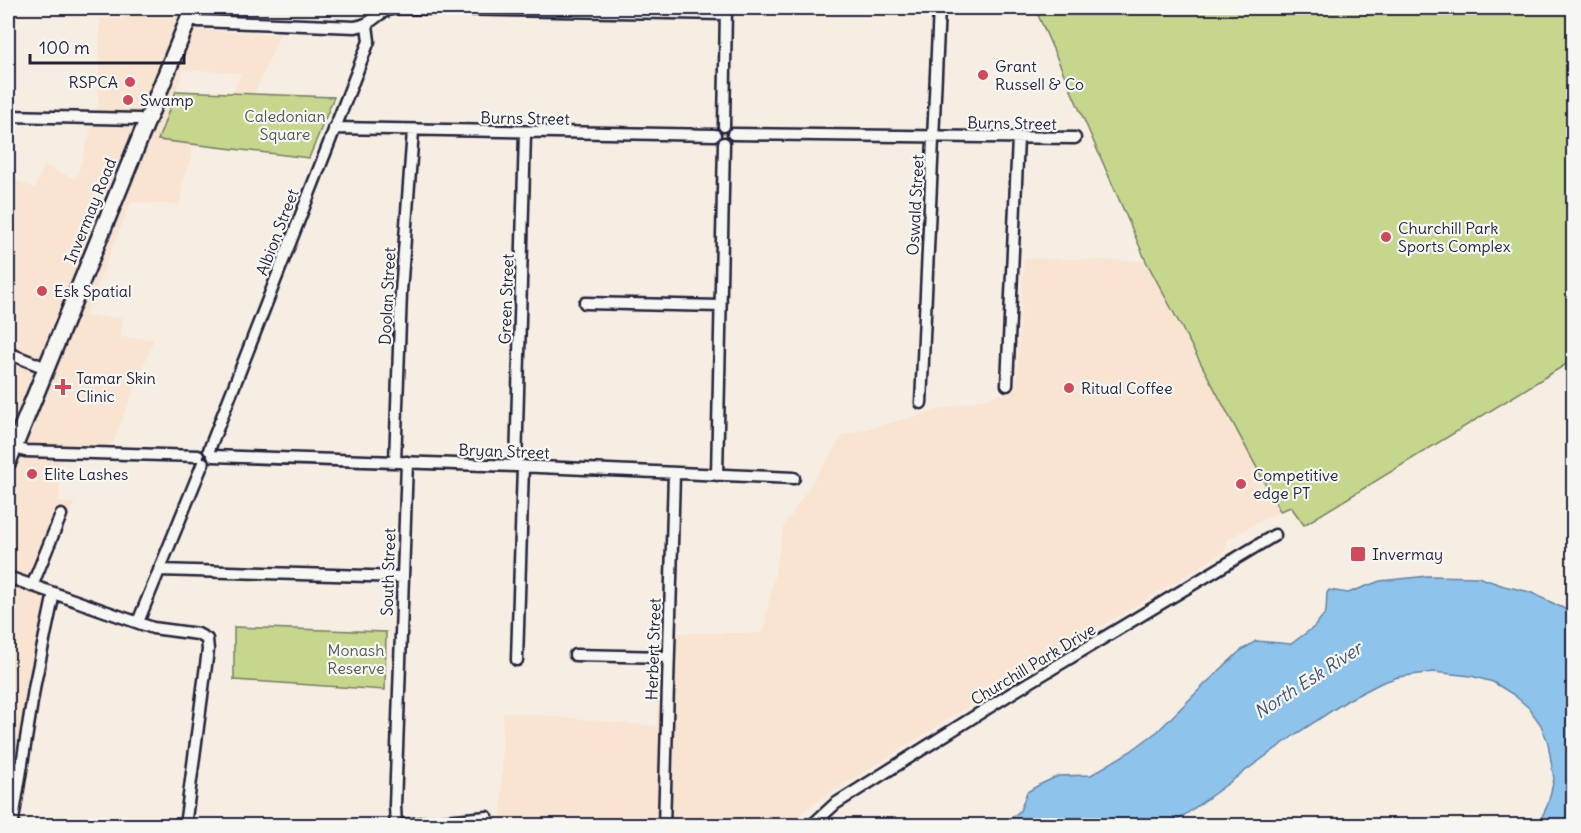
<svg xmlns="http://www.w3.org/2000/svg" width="1581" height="833" font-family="Delius,sans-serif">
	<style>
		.built { fill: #f8e4d1 }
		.green { fill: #c5d78c; stroke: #747c64; stroke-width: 1.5 }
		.water { fill: #8ec4ec; stroke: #6383a5; stroke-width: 1.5 }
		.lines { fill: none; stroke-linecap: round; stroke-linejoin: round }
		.street-casing { stroke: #22223b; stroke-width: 15 }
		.secondary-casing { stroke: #22223b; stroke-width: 20 }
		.street { stroke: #f6f6f2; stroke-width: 10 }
		.secondary { stroke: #f6f6f2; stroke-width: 15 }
		.poi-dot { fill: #d1495b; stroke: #f6f6f2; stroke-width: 2 }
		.labels { text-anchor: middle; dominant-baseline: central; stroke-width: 4.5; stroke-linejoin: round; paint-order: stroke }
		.poi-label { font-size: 16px; fill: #22223b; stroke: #f6f6f2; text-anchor: start }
		.park-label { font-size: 16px; fill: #535853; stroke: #f6f6f2 }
		.street-label { font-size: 16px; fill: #22223b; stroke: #f6f6f2 }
		.water-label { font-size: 18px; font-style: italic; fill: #425370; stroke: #f6f6f2 }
	</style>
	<rect width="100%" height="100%" fill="#f7eee3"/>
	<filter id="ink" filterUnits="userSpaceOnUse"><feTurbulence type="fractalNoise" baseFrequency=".0167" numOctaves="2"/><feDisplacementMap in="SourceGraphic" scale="12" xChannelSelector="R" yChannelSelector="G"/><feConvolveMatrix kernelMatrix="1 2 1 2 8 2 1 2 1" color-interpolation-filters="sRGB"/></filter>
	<g filter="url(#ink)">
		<path class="built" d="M124,8H210L202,30L280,35L254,94H233L241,73L184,70L158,140L193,145L191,164L187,167L182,184L180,205L131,202L85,316L123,318L121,337L154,339L113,443L60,462L59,502L75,503L42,582L57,603L19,825L8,826V178L35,188L44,166L76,179L98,105L100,18L124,19Z
			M1024,258L1146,261L1280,511L1228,539L1225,552L1000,687L810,806L790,825L501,826L503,712L657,726L659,633H763L784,526L843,435L1016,390Z"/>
		<path class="green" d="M1035,8H1573V360L1304,525L1291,507L1280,511L1146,261Z
			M176,91L334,97L309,158L158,140Z
			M234,627L386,632L385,690L234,680Z"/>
		<path class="water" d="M1428,576L1478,577L1504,586L1530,592L1567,610L1573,615V825H1538L1548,804L1554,779L1548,743L1541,725L1529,708L1514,695L1493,682L1471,676L1433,672L1398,677L1381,683L1348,700L1296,734L1171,825H1002L1020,811L1027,792L1039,785L1058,776L1091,775L1131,751L1158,731L1202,687L1240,651L1256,641L1291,644L1314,627L1326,612L1327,593L1329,590L1348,593L1380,581Z"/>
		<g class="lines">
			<defs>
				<path id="street" d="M189,18L199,21L355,27C376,24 375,11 396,8L726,14
					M8,116L139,119L147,122
					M724,126L726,9
					M334,128L715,135
					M733,134L1075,138
					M585,303L720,306
					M8,353L46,368
					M1007,385L1018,138
					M921,403L939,8
					M14,447L25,451L198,456
					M209,450L369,41L367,25
					M213,456L516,466L794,478
					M395,462L401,292L413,131
					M516,466L525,133
					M717,475L724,143
					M159,570L403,577
					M8,577L153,628L198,634L207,639L208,650L185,826
					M32,586L61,515
					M138,622L203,463
					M575,655L668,657
					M517,660L523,466
					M12,826L35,683L54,593
					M392,826L487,817
					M396,826L395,806L407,462
					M664,826L674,474
					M811,826L835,804L1015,691L1275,535"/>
				<path id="secondary" d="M8,462L193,8"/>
			</defs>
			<use href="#street" class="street-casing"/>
			<use href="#secondary" class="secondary-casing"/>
			<use href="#street" class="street"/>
			<use href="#secondary" class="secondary"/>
		</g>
	</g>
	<g class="poi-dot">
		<circle cx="983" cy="75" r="6"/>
		<circle cx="130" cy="82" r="6"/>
		<circle cx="128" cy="100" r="6"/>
		<circle cx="1386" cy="237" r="6"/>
		<circle cx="42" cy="291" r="6"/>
		<path d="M60 378h6v6h6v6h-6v6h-6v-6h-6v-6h6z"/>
		<circle cx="1069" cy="388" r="6"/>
		<circle cx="32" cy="474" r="6"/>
		<circle cx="1241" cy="484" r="6"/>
		<rect x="1350" y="546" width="16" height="16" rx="3"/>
	</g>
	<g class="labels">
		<g class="poi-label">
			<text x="995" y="66">Grant<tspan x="995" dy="18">Russell &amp; Co</tspan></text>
			<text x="118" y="82" text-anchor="end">RSPCA</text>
			<text x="140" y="100">Swamp</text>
			<text x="1398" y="228">Churchill Park<tspan x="1398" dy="18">Sports Complex</tspan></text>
			<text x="54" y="291">Esk Spatial</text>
			<text x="76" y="378">Tamar Skin<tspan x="76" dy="18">Clinic</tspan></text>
			<text x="1081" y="388">Ritual Coffee</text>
			<text x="44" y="474">Elite Lashes</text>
			<text x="1253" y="475">Competitive<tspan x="1253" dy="18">edge PT</tspan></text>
			<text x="1372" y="554">Invermay</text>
		</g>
		<g class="park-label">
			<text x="285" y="116">Caledonian<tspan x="285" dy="18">Square</tspan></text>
			<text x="356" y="650">Monash<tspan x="356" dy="18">Reserve</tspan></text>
		</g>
		<g class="street-label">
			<text transform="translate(525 118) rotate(1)">Burns Street</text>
			<text transform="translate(1012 123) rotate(1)">Burns Street</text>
			<text transform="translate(915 205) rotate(-87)">Oswald Street</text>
			<text transform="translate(90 211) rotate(-68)">Invermay Road</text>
			<text transform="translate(277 232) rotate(-69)">Albion Street</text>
			<text transform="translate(387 296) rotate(-87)">Doolan Street</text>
			<text transform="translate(506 299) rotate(-88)">Green Street</text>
			<text transform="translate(504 451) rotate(2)">Bryan Street</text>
			<text transform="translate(388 572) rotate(-88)">South Street</text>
			<text transform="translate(653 649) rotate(-88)">Herbert Street</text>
			<text transform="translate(1033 664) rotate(-31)">Churchill Park Drive</text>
		</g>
		<g class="water-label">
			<text transform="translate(1308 680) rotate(-33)">North Esk River</text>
		</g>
	</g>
	<rect width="1581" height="833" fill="none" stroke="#f6f6f2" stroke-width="30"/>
	<rect x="15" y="15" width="1551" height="803" fill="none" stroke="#22223b" stroke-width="2" filter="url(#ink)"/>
	<path d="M30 54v9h154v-9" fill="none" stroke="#22223b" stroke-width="3"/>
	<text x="39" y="54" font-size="18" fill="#22223b" stroke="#f6f6f2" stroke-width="4.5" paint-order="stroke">100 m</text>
</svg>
